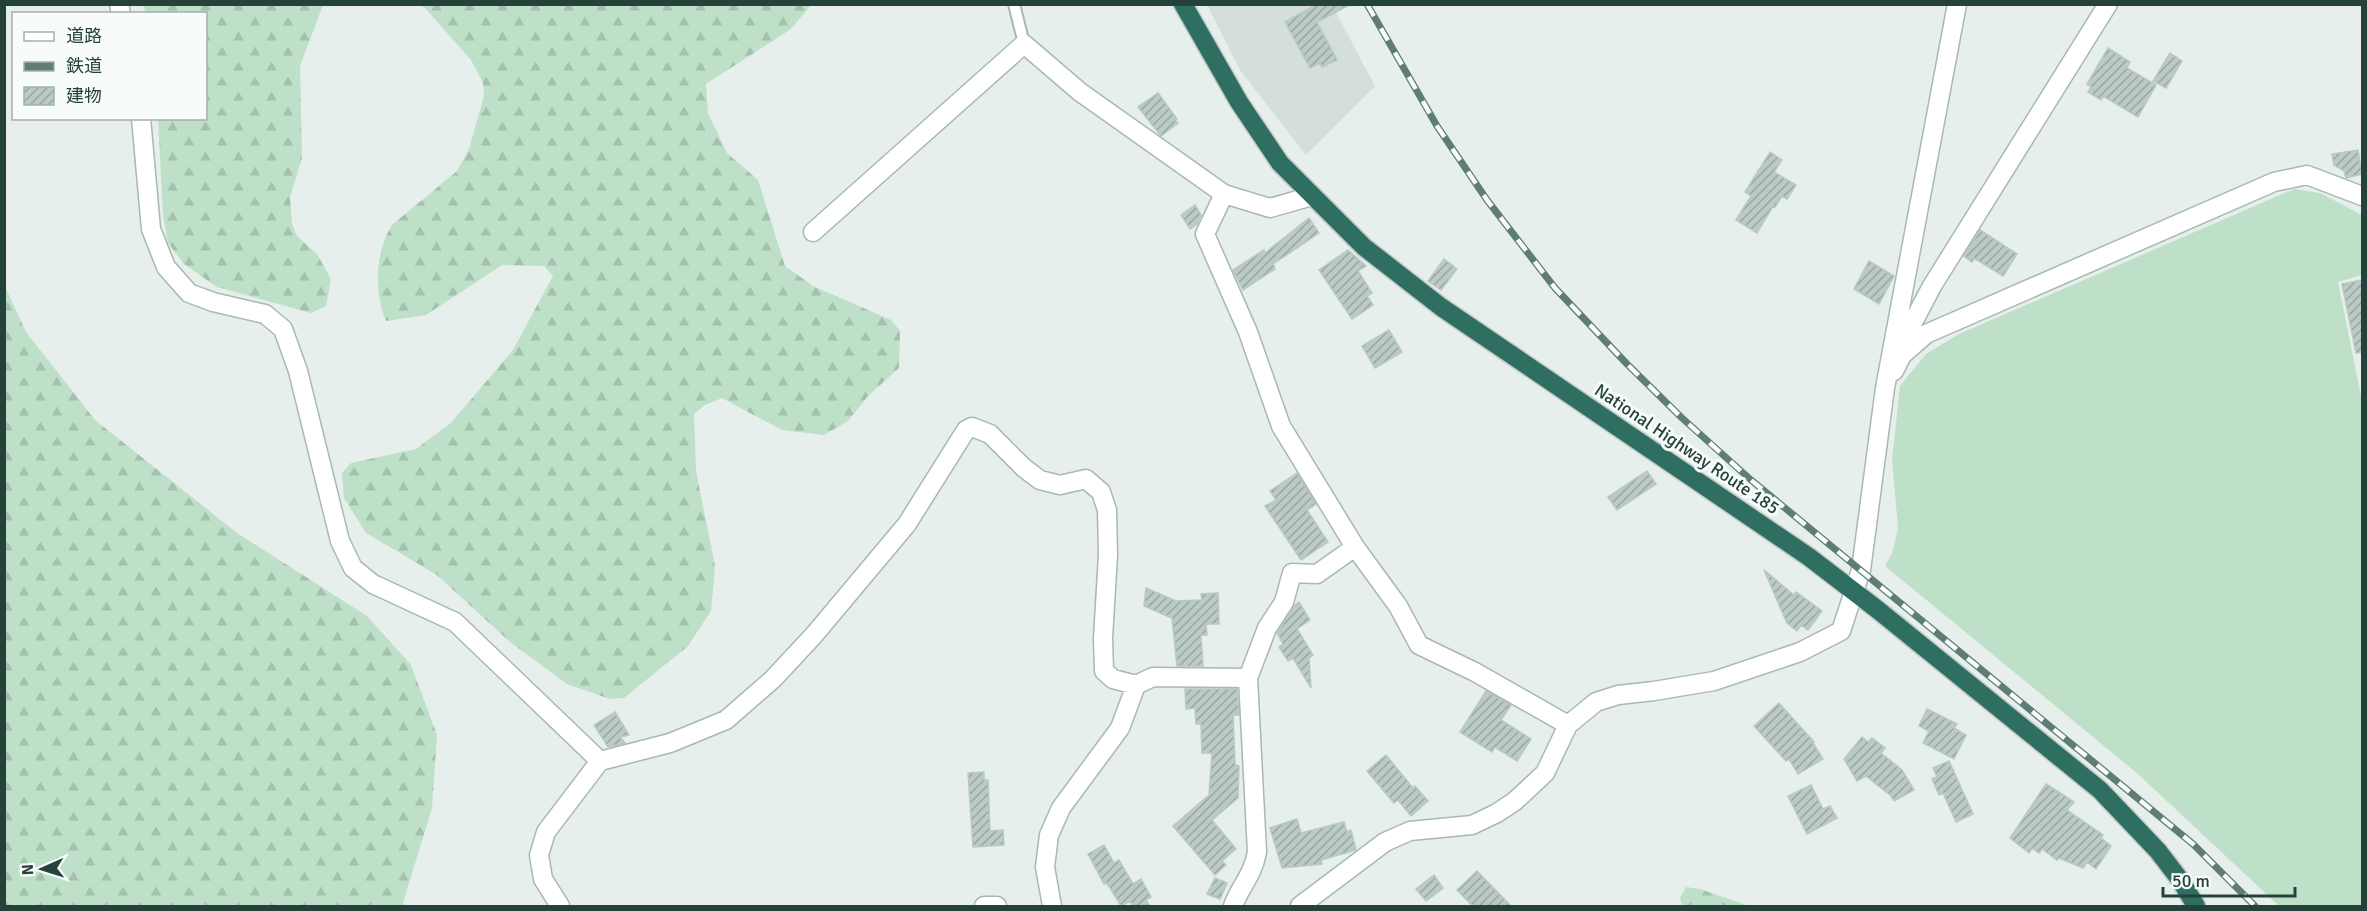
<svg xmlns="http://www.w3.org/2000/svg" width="2367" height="911" font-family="Signika,'Noto Sans JP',sans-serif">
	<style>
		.built { fill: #d4dfda }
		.grass { fill: #bfe0c8 }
		.forest { fill: url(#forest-firs) }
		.building { fill: url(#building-hatch); stroke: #b8c9c2; stroke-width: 1.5 }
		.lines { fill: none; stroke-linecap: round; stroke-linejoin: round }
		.lane-casing { stroke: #a8b8b2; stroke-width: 14 }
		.street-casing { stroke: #a8b8b2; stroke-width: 21 }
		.highway-casing { stroke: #c2cac8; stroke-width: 21 }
		.lane { stroke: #fff; stroke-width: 10 }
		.street { stroke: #fff; stroke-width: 18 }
		.highway { stroke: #2f6f62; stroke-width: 18 }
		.rail-casing { stroke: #5f7d75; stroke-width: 7 }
		.rail { stroke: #f7fbf9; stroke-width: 4.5; stroke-dasharray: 14; stroke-linecap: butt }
		.labels { text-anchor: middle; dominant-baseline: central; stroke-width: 6; stroke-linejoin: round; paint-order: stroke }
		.street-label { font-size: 18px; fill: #24423a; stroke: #f7fbf9 }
	</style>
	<defs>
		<pattern id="forest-firs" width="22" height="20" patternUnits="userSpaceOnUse" patternTransform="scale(1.5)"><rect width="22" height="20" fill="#bfe0c8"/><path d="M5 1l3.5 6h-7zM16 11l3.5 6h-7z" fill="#a4c1ad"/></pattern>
		<pattern id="building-hatch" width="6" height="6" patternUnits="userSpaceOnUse" patternTransform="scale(1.5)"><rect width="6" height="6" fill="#bbcac4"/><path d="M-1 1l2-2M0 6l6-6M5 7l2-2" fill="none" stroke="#98a6a0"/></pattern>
	</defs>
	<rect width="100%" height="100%" fill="#e6efeb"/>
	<path class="built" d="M1207,5H1332L1375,86L1306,155L1240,70Z"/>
	<path class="grass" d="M2294,189L2320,193L2362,215V275L2338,282L2362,401V906H2279L2138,774L1885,566L1892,553L1898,528L1892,459L1900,386L1926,354L1959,334Z"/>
	<path class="forest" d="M143,5H323L300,66L302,158L290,197L292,224L297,236L317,254L331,279L326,306L311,313L217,287L184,264L168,243L163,215L158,119L206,118V14L146,13Z
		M419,5H811L791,29L706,84L708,113L727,153L758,180L785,266L813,286L891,320L900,331L899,368L868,396L848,421L824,435L782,430L722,398L705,405L694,414L696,471L715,566L711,611L688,646L624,698L610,699L567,684L510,642L437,575L366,533L344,498L342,473L351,463L416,449L451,423L513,350L553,276L544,266L502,265L426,315L386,321C374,293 375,251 392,225L457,171L469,149L484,96L483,83L471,60L425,8Z
		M4,284L26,332L95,420L237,533L367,616L411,665L437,735L432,808L402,906H5Z
		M1686,887L1700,889L1749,906H1682L1680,898Z"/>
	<path class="building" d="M1317,4H1351L1317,22L1337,60L1322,67L1320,63L1310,68L1285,22Z
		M2108,48L2130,62L2127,68L2156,85L2138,117L2103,96L2101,100L2088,92L2091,87L2087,84Z
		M2170,53L2182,61L2166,88L2153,81Z
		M1158,93L1177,119L1175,120L1178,123L1161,136L1138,107Z
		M2358,150L2362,174L2346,178L2344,171L2334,165L2332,154Z
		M1770,152L1782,160L1774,172L1796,185L1787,199L1782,196L1775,207L1773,206L1757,233L1736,220L1751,196L1745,192Z
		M1195,205L1201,215L1197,224L1190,229L1181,215Z
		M1309,218L1319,233L1273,264L1275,269L1243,290L1233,270L1264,250L1265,253Z
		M1980,230L2017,254L2003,276L1974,258L1972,262L1964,256Z
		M1348,250L1366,266L1358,271L1372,293L1367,296L1373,305L1352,319L1319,270Z
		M1444,259L1457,269L1441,290L1428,281Z
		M1869,261L1894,276L1879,304L1854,289Z
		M2362,280V352L2356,353L2342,284Z
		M1389,330L1402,352L1375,368L1362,346Z
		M1647,471L1656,484L1617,510L1608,497Z
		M1297,473L1316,504L1307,510L1328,542L1301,560L1265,506L1276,500L1270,491Z
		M1764,570L1794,595L1796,592L1822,611L1808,630L1801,625L1797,631L1787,623Z
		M1146,588L1176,601L1202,600L1201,594L1218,593L1219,624H1206L1207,635H1201L1203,666H1177L1172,618L1144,606Z
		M1299,602L1310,620L1297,629L1313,655L1309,658L1311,688L1293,658L1288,661L1279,647L1283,644L1277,633L1295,605Z
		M1185,689H1237L1239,715H1233L1235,765L1239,766L1238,798L1212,820L1236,849L1222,861L1226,865L1215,875L1173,826L1209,795L1212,753H1202L1201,724H1196L1195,708L1186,709Z
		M1486,691L1511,705L1501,720L1531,739L1517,761L1495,747L1492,752L1460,732Z
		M1779,703L1814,742L1813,743L1823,759L1798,774L1789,759L1786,761L1754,726Z
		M1927,709L1957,724L1954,728L1966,735L1954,759L1923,743L1929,731L1919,726Z
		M615,712L629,735L620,737L625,743L608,747L594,725Z
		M1862,737L1868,742L1872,738L1885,748L1881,753L1902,770L1914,790L1894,801L1891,796L1866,776L1857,781L1844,759Z
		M1386,755L1413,788L1415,786L1428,801L1411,816L1398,800L1394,803L1367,771Z
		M1949,761L1973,814L1956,822L1943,793L1939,795L1932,779L1937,777L1933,768Z
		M984,772V780H988L990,831L1003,830L1004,845L973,847L968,773Z
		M2046,784L2074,802L2067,810L2103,835L2101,838L2111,846L2096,869L2087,862L2083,868L2059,858L2057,860L2042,849L2039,853L2032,848L2029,853L2010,838Z
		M1811,785L1823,809L1830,806L1837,818L1807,834L1788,796Z
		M1297,819L1301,833L1344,822L1347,832L1351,830L1356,850L1321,860L1322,864L1282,868L1270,828Z
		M1104,845L1114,863L1119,860L1133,884L1141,879L1151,897L1146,900L1150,906H1133L1130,901L1121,906L1107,883L1104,884L1088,854Z
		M1477,871L1511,906H1473L1457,890Z
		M1434,875L1443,888L1426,901L1416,889Z
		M1215,878L1227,883L1220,899L1207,894Z"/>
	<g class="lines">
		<defs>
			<path id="lane" d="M1014,4L1024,44"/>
			<path id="street" d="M119,4L121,14
				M141,118L151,229L166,267L189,293L213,302L265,314L283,329L298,371L340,541L353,568L373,584L455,622L600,761
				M1224,194L1205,234L1248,332L1281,426L1355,547L1398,606L1419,645L1475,672L1568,725
				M813,232L1024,44L1080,92L1224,194L1270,208L1312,196
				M1894,342L1911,326L1932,286L2108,4
				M1894,371L1902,355L1926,334L2274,182L2307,175L2362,196
				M560,906L543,879L539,855L546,832L600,761L670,743L726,720L773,679L814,635L907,524L966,430L972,427L990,434L1024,468L1040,480L1060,485L1086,479L1101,492L1107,510L1108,555L1103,638L1104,671L1113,679L1136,685L1153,677L1248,678
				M984,906H997
				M1052,906L1045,867L1049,835L1061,808L1120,728L1136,685
				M1233,906C1241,885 1253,875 1257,852L1248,678L1267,628L1284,602L1292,573L1317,574L1355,547
				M1300,906L1385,842L1410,831L1472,825L1497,813L1515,801L1545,773L1568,725L1596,702L1618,695L1654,691L1714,681L1800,652L1841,631L1861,570L1885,388L1957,4"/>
			<path id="highway" d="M1183,4L1239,102L1280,163L1364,247L1441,307L1809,557L1878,610L2100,790L2158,851L2181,881L2196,906"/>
		</defs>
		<use href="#lane" class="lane-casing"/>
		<use href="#street" class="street-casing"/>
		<use href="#highway" class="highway-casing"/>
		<use href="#lane" class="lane"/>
		<use href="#street" class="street"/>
		<use href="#highway" class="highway"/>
		<defs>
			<path id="rail" d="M1367,4L1437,126L1487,200L1555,288L1627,364L1682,418L1751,480L2193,844L2255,906"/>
		</defs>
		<use href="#rail" class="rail-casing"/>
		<use href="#rail" class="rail"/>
	</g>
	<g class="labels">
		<g class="street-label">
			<text transform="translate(1687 449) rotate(34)">National Highway Route 185</text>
		</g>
	</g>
	<rect width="2367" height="911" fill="none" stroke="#24423a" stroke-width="12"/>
	<rect x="12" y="12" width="195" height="108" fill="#f7fbf9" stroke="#a3b1ad" stroke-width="1.5"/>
	<rect x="24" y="32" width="30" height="9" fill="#ffffff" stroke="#a3b1ad" stroke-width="1.5"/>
	<text x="66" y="42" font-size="18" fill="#24423a">道路</text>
	<rect x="24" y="62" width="30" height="9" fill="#5f7d75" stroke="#a3b1ad" stroke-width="1.5"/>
	<text x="66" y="72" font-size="18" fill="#24423a">鉄道</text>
	<rect x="24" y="87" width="30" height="18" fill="url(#building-hatch)" stroke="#a3b1ad" stroke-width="1.5"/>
	<text x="66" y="102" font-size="18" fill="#24423a">建物</text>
	<g transform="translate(42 869) rotate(267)" stroke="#f7fbf9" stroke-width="4.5" paint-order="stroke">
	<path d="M0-4.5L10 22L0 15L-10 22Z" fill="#24423a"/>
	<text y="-9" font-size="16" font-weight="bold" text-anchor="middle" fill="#24423a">N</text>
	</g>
	<path d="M2163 887v9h132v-9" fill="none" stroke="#24423a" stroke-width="3"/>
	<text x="2172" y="887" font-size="18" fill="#24423a" stroke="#f7fbf9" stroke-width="4.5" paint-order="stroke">50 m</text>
</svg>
